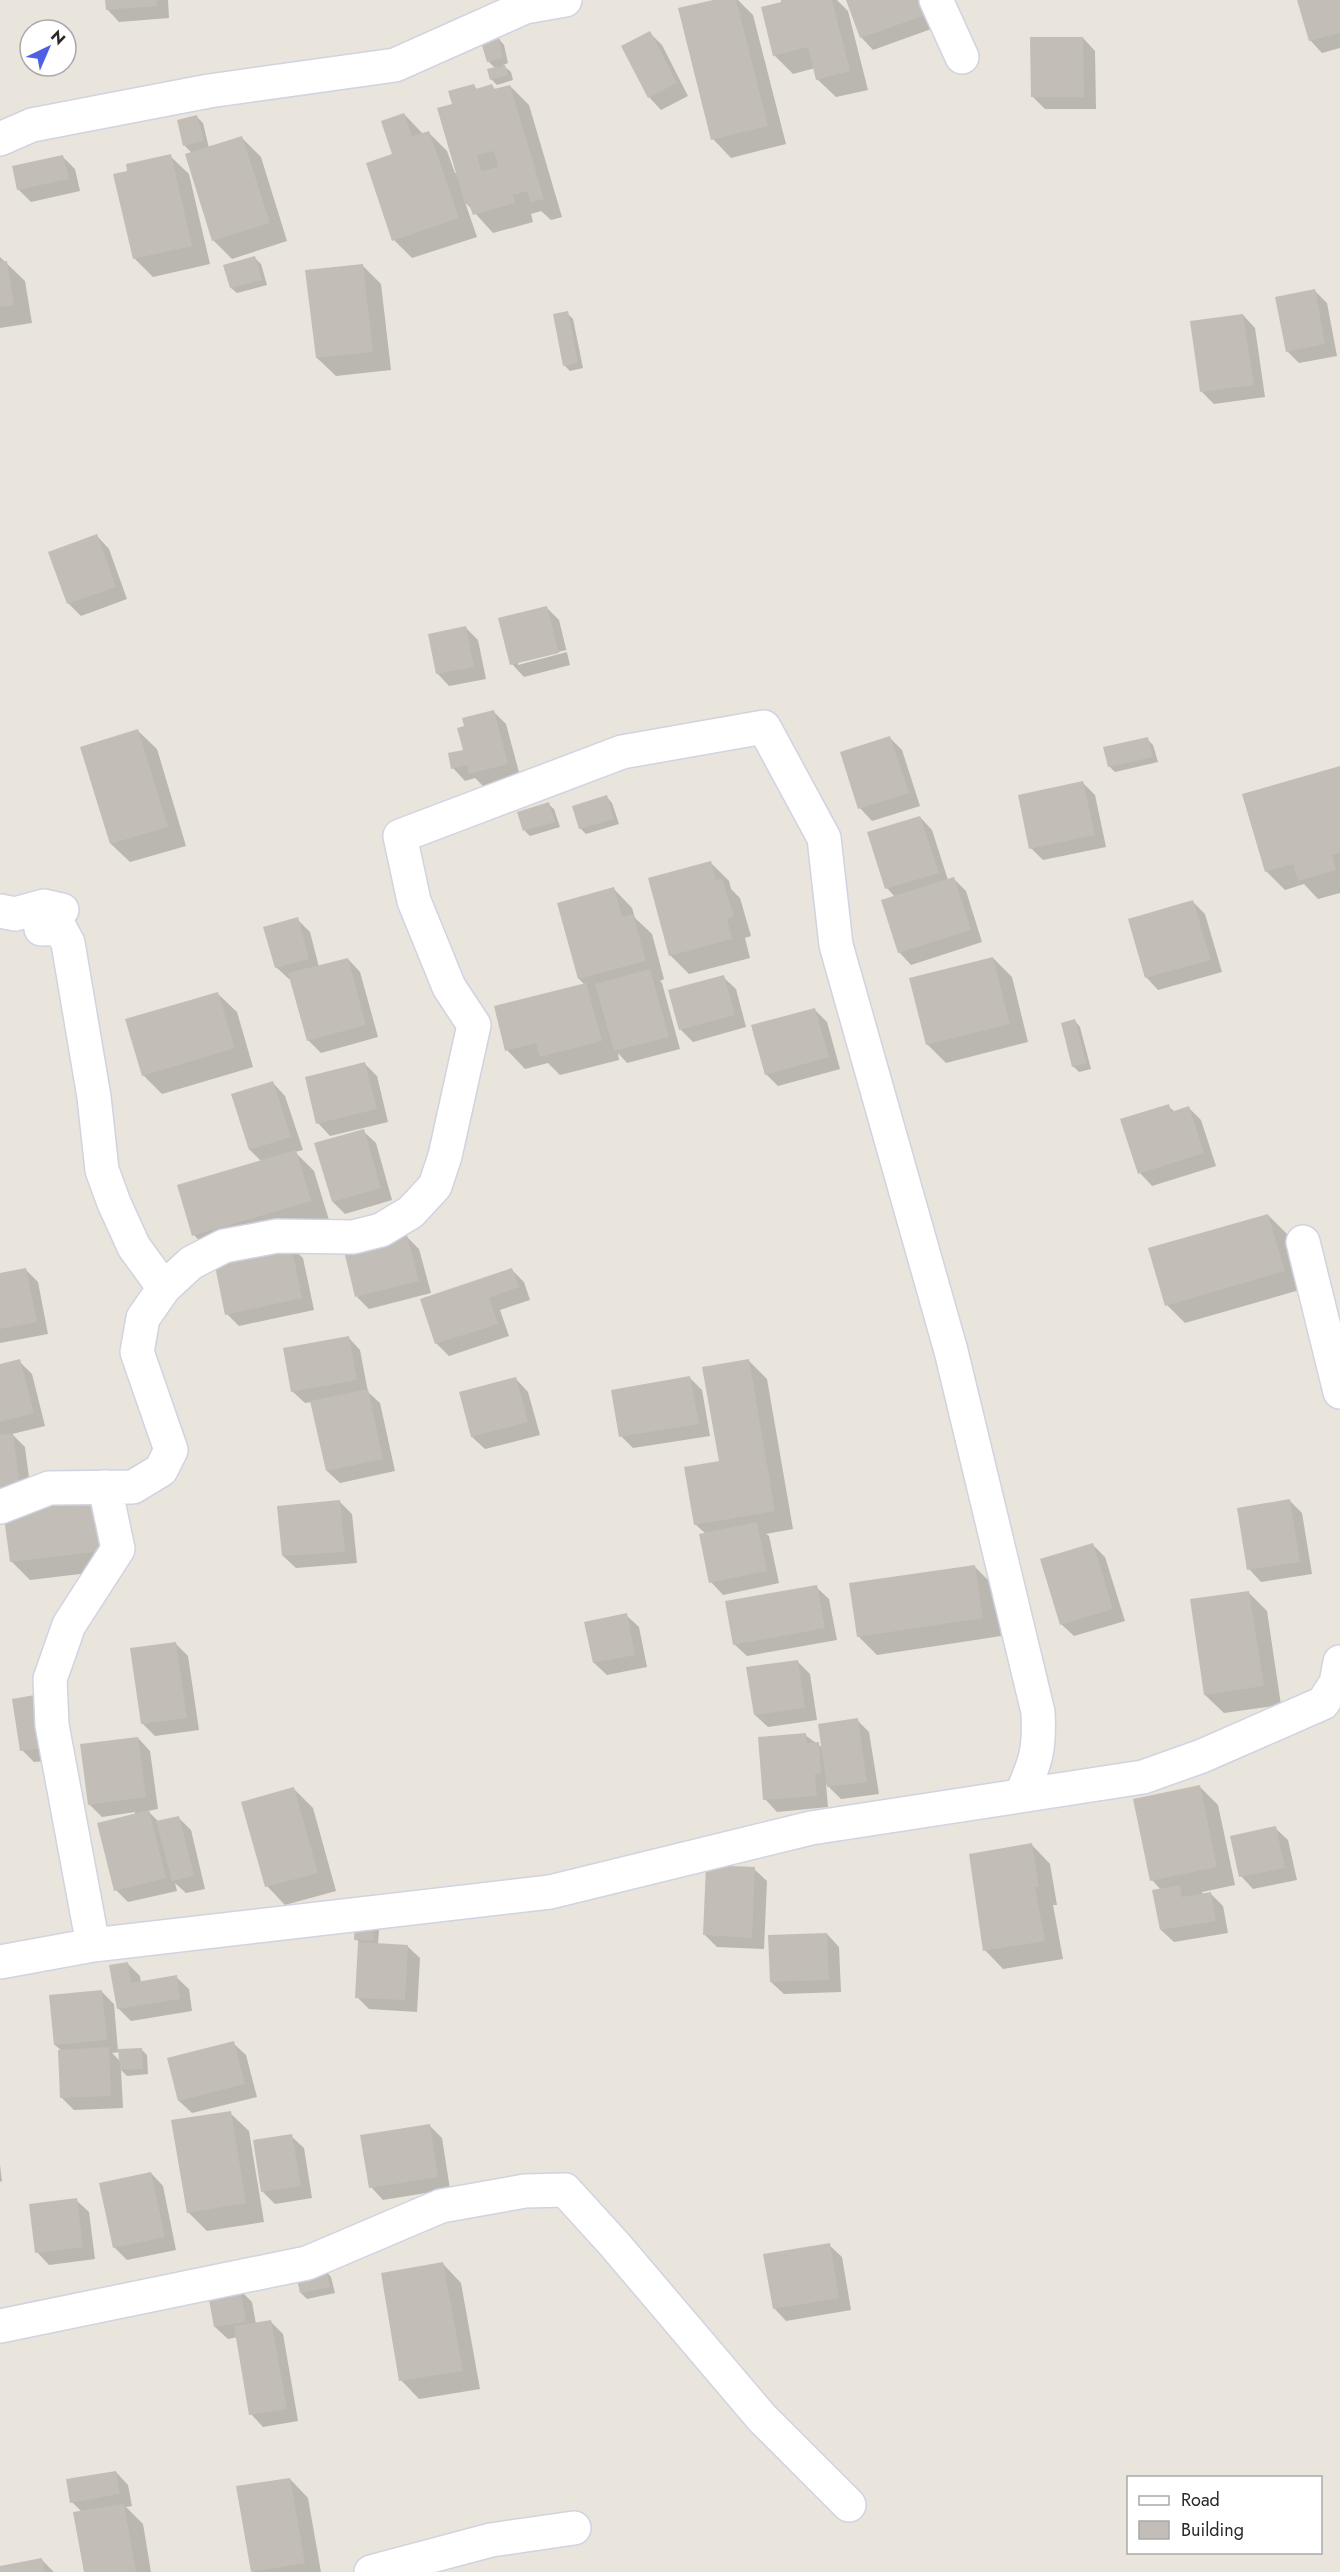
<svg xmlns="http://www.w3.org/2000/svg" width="1340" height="2572" font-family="Jost,sans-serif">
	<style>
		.shadow { fill: #0003; fill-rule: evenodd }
		.building { fill: #c2beb7; fill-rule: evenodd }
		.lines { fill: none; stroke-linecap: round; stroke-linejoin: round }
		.minor-casing { stroke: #d1d3e0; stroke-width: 36 }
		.minor { stroke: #fff; stroke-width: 33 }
	</style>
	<rect width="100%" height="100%" fill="#e9e4dc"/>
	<path class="shadow" d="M106,0H168L169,18L119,22L107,9Z
		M719,0H738L753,15L786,144L731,158L713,139Z
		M782,0H837L848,11L868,90L836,97L817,79L815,68L793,74L774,55Z
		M848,0H924L934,28L873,50L861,37Z
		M1299,0H1340V48L1322,53L1310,40Z
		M649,32L662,45L688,96L661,110L649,97Z
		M1083,38L1095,51L1096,109H1045L1032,96Z
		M499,39L504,45L508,63L503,65L511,72L513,80L497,85L491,79L496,69L488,61Z
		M474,86L478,90L492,86L496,90L510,86L529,105L562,217L551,220L541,211L531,214L533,222L493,233L465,202L477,237L412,258L394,240V155L404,114L422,133H429L447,151L455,173H457L454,105Z
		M197,117L203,123L209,148L242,138L261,157L287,241L232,259L213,240L192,153L185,146Z
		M170,156L189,174L210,264L153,277L134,258L129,172Z
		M63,157L75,169L80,191L31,202L18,189Z
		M0,257L25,281L32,323L0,328Z
		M255,258L261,264L267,285L237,293L231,288Z
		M362,265L381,284L391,370L336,376L317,358Z
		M1315,291L1327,303L1337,356L1299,363L1287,351Z
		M567,313L573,319L583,368L570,371L564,365Z
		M1243,315L1255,328L1265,397L1214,404L1202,392Z
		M97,536L109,549L127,599L81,616L68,603Z
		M546,607L559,620L570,665L524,677L512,664ZM566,650L567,652L518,665V662Z
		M466,628L478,640L486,679L449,686L437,673Z
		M494,712L506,724L520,776L483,786L475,778L465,781L453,768Z
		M138,731L157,749L186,846L130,862L111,844Z
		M890,738L902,750L920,806L872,821L860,808Z
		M1147,739L1153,745L1158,762L1115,772L1109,766Z
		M1340,767V893L1318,899L1304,884L1285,890L1266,871Z
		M1083,783L1095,795L1106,847L1043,860L1031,848Z
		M607,797L612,803L619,824L586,834L580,828Z
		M548,804L554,809L560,827L530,836L525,831Z
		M920,817L932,830L948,880L953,878L966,891L982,942L911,965L899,952L895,897L887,888Z
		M711,863L729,881L731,889L740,898L751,936L745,938L750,958L689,974L670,955Z
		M614,889L632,908L635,918L652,934L664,979L660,981L662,983L680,1049L627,1063L618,1053L619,1060L560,1075L548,1063L525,1069L507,1050L585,985L579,979L559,904Z
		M1193,902L1205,914L1222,972L1158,990L1146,977Z
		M297,919L310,932L319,967L348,959L360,972L378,1037L321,1053L308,1040L291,979H289L276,967Z
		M993,958L1012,977L1028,1042L946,1063L927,1044Z
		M723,977L736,989L746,1027L693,1042L680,1029Z
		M218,994L237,1012L253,1067L162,1094L143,1075Z
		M815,1010L827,1022L840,1069L778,1086L766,1074Z
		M1075,1021L1080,1027L1091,1069L1079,1072L1073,1066Z
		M365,1064L377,1076L388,1122L330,1136L318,1123Z
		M273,1083L285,1096L303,1150L295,1152L314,1171L329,1220L212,1254L194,1235L262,1162L250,1150L233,1095Z
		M1168,1106L1175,1112L1189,1108L1201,1120L1216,1166L1152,1186L1140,1173Z
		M363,1131L376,1143L392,1200L345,1214L333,1202Z
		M1268,1215L1287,1234L1303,1289L1185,1323L1167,1305Z
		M407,1237L419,1249L431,1293L369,1309L357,1297Z
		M290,1246L303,1258L314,1310L239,1326L227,1314Z
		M26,1270L38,1282L48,1334L0,1343V1275Z
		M512,1270L524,1282L530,1300L500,1310L509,1336L449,1356L436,1343Z
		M348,1337L360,1350L368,1392L380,1403L395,1471L340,1483L327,1471L312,1402L305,1403L292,1391Z
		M748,1360L767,1379L793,1529L766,1534L769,1536L779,1583L723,1595L711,1582L706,1534L695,1524L720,1462Z
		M19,1361L32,1374L45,1426L12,1434L25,1447L33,1509L97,1501L122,1569L30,1580L11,1561L0,1442V1366Z
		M690,1378L702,1390L710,1436L633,1448L621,1436Z
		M516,1379L528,1392L540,1435L485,1449L472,1437Z
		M1290,1501L1302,1513L1312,1574L1261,1582L1249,1569Z
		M340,1502L352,1514L357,1563L296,1568L283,1556Z
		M1093,1545L1105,1557L1125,1621L1074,1636L1061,1624Z
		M974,1566L993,1585L1001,1636L877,1655L858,1636Z
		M816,1587L829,1599L837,1640L747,1656L734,1644Z
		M1249,1593L1267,1611L1281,1705L1224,1713L1205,1695Z
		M626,1615L639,1627L647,1667L607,1675L594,1663Z
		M176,1644L188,1656L199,1730L155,1736L142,1723Z
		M798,1662L810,1674L817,1720L768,1727L755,1715Z
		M13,1700L55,1760L34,1762L22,1750Z
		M857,1720L869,1732L879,1794L841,1799L826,1784L828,1807L777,1812L765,1799L805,1735L823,1748Z
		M138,1738L150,1751L158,1809L148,1811L159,1822L178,1817L191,1830L205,1889L186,1893L175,1883L177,1891L128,1902L116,1890L135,1812L102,1817L89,1804Z
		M1199,1786L1218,1805L1235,1885L1202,1892L1203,1895L1211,1894L1223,1906L1228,1933L1174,1942L1161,1930V1890L1152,1880Z
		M294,1789L313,1808L336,1891L285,1905L267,1886Z
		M1275,1828L1288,1840L1297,1880L1253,1889L1241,1876Z
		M1032,1845L1050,1864L1057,1905H1053L1063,1959L1003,1969L985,1950Z
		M754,1869L767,1881L764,1949L717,1947L705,1935Z
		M374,1924L379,1929L378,1945L407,1946L420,1958L417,2012L369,2009L357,1997L359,1942L356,1939Z
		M827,1934L839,1947L841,1992L784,1994L771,1982Z
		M128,1964L140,1976L141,1983L176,1977L189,1989L192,2011L131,2021L118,2008Z
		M102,1992L114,2004L118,2051L141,2049L147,2055L148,2074L127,2076L121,2070L123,2108L74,2110L62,2098V2051L55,2045ZM120,2052V2061L112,2053Z
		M233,2043L246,2055L257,2097L192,2113L179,2101L169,2060Z
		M230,2113L249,2131L264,2222L207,2231L188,2212Z
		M429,2125L442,2138L450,2189L383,2200L371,2187Z
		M291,2136L304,2148L312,2198L275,2204L263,2192Z
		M0,2165L2,2181L0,2182Z
		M151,2173L163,2186L176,2250L127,2260L114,2247Z
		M76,2200L89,2212L95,2259L49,2265L37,2252Z
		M829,2245L842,2257L851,2310L786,2321L774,2308Z
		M443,2264L461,2283L480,2389L419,2399L401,2380Z
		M326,2271L331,2277L335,2293L307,2299L301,2293Z
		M240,2290L252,2302L256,2324L271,2322L283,2334L298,2421L263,2427L251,2414L238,2337L228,2339L215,2327Z
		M116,2472L128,2485L132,2506L126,2507L143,2524L151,2572H85L82,2512L72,2502Z
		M290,2479L308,2498L321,2572H253Z
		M42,2560L54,2572H0V2567Z"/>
	<path class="building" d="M105,0H157V6L106,10Z
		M713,0H736L768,126L711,140L678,8Z
		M781,0H832L850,71L816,80L808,47L773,56L761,7L781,2Z
		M846,0H917L923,16L860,38Z
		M1297,0H1340V33L1309,41Z
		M650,31L677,83L648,98L621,46Z
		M1030,37H1083L1084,97H1031Z
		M499,38L503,58L487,62L481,42Z
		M505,65L508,75L490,80L487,69Z
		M474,84L476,89L492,84L494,89L510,85L544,199L531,202L527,191L513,195L515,203L473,215L469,204H465L437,108L452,104L448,91ZM494,151L498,167L481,171L477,155Z
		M404,113L412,136L429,131L459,218L392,241L366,163L392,154L381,121Z
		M197,115L204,141L183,146L177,120Z
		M242,136L270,223L212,241L185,154Z
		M171,154L192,246L133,259L113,174L127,171L126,164Z
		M63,155L69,179L17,190L12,166Z
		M255,256L262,280L230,288L223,265Z
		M7,261L14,305L0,307V262Z
		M363,264L373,352L316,358L305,270Z
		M1315,289L1325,344L1286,352L1275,297Z
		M568,311L578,363L563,366L553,314Z
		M1243,314L1254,385L1200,392L1190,321Z
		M97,534L116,587L67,604L48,552Z
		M547,606L559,653L510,665L498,618Z
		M466,626L474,667L436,674L428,634Z
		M494,710L508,764L469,774L467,765L451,769L448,753L463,750L457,728L464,726L462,718Z
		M138,729L168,827L110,844L80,747Z
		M890,736L909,793L858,809L840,752Z
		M1148,737L1153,757L1108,767L1103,747Z
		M1340,766V853L1332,855L1336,870L1298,881L1293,864L1265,872L1242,794Z
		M1083,781L1095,835L1029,849L1018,795Z
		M607,795L614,819L579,829L572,806Z
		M549,802L555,822L523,831L517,812Z
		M920,816L939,873L885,889L867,832Z
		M711,861L716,880L722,878L734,917L727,919L732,939L669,956L648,878Z
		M954,877L971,930L898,953L881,900Z
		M614,887L622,917L633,914L646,961L578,979L557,903Z
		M1193,900L1211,960L1145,978L1128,919Z
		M298,917L309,959L275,968L263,927Z
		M993,957L1010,1024L926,1045L909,978Z
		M348,958L366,1025L307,1041L288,973Z
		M650,969L669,1037L614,1051L595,984Z
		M724,975L735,1015L679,1030L668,990Z
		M586,983L602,1041L540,1057L536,1043L505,1051L494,1006Z
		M218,992L235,1048L142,1076L125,1019Z
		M815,1008L829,1057L765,1075L751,1025Z
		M1075,1019L1086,1063L1072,1067L1061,1023Z
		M365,1062L377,1109L316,1124L305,1077Z
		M273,1081L291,1137L249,1150L231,1094Z
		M1169,1104L1171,1112L1189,1106L1204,1153L1138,1174L1120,1119Z
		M364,1129L381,1188L332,1202L314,1143Z
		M296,1150L311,1201L192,1236L177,1185Z
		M1268,1214L1285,1271L1165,1306L1148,1248Z
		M407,1235L419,1281L355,1297L344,1251Z
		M291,1244L302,1298L225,1315L214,1261Z
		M26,1268L37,1322L0,1329V1273Z
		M512,1268L519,1287L489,1298L498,1324L435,1344L420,1299Z
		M349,1336L357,1380L291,1392L283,1348Z
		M20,1359L34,1413L0,1422V1364Z
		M749,1359L775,1511L694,1525L684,1467L719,1461L702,1367Z
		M690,1376L699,1424L619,1437L611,1390Z
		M516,1377L528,1422L471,1437L459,1392Z
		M368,1389L383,1459L326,1471L310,1401Z
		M13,1433L21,1494L0,1497V1435Z
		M1290,1499L1300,1562L1247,1570L1237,1508Z
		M98,1500L104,1551L10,1562L3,1510Z
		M340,1500L345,1552L282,1556L277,1506Z
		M757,1522L767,1571L709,1583L699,1534Z
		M1093,1543L1113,1609L1060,1625L1040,1559Z
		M975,1565L983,1618L857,1637L849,1583Z
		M817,1585L825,1628L733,1645L725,1601Z
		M1249,1591L1264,1686L1204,1695L1190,1599Z
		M627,1613L635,1655L593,1663L584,1622Z
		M176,1642L187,1718L141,1724L130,1648Z
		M798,1660L805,1708L754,1715L746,1667Z
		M35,1695L43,1748L20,1751L12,1699Z
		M858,1718L867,1782L827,1787L818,1724Z
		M806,1733L807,1743L819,1742L821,1773L815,1774L817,1796L763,1800L758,1737Z
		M138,1737L146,1797L88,1805L80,1744Z
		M1200,1785L1217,1867L1150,1881L1133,1799Z
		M294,1787L318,1873L265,1887L241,1802Z
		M149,1810L166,1878L114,1891L97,1823Z
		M179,1816L194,1876L172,1881L156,1821Z
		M1276,1826L1285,1868L1239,1877L1230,1836Z
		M1032,1843L1039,1887H1035L1045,1941L983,1951L969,1854Z
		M706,1865L755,1867L752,1938L703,1935Z
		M1180,1885L1182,1897L1211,1892L1216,1921L1160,1930L1152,1890Z
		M355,1921L374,1922L373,1941L354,1940Z
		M827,1933L829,1980L770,1982L768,1935Z
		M358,1942L408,1945L405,2000L355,1998Z
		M128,1962L131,1983L177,1975L180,1999L117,2009L109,1965Z
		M102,1990L107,2040L54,2045L49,1995Z
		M234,2041L245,2084L178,2101L167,2058Z
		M109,2047L111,2096L60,2098L58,2050Z
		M142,2048L143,2069L120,2070L118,2049Z
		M231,2111L246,2203L187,2213L171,2120Z
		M430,2124L438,2177L369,2188L360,2135Z
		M292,2134L301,2186L261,2192L253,2140Z
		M151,2172L165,2237L113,2248L99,2183Z
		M77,2198L83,2247L35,2253L29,2204Z
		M830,2243L839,2298L773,2309L763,2254Z
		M443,2262L463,2371L399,2381L381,2273Z
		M326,2269L330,2287L300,2293L296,2275Z
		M240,2288L246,2322L214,2327L208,2294Z
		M271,2320L287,2409L249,2415L234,2326Z
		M116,2471L120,2494L70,2503L66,2479Z
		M290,2478L305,2563L251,2572L236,2486Z
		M124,2504L136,2572H84L73,2512Z
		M42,2558L45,2572H0V2566Z"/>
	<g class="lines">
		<defs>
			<path id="minor" d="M936,0L962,57
				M0,139L32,125L209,91L395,65L525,7L565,0
				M0,911L15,914L44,906L62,910L41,929L60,928L68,943L94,1097L102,1170L114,1203L134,1247L164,1288
				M1303,1242L1340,1392
				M0,1507L49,1488L133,1487L161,1470L171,1450L137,1352L143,1318L164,1288L191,1263L224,1246L277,1236L353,1237L381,1230L411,1212L435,1186L445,1156L474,1025L449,987L414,901L400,836L622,752L764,727L824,838L836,945L951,1351L1038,1712C1040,1748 1036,1762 1021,1795
				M93,1945L52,1725L50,1679L69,1625L118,1549L105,1487
				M0,1962L93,1945L550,1892L811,1828L1143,1777L1202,1756L1323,1703L1336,1683L1340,1662
				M0,2326L307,2263L441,2206L525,2191L565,2190L615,2245L762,2418L849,2505
				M371,2572L491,2540L574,2528"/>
		</defs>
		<use href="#minor" class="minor-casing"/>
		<use href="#minor" class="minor"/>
	</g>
	<rect x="1127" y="2476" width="195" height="78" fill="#ffffff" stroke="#a9a9a9" stroke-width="1.5"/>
	<rect x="1139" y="2496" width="30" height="9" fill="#ffffff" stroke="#a9a9a9" stroke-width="1.5"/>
	<text x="1181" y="2506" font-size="18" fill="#292929">Road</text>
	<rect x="1139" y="2521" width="30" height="18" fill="#c2beb7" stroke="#a9a9a9" stroke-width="1.5"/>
	<text x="1181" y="2536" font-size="18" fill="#292929">Building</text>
	<g transform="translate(48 48) rotate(44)"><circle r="28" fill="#ffffff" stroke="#a9a9a9" stroke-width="1.5"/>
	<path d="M0-4.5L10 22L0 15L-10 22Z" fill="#4e61e5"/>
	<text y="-9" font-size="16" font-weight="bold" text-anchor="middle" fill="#292929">N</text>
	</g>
</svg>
